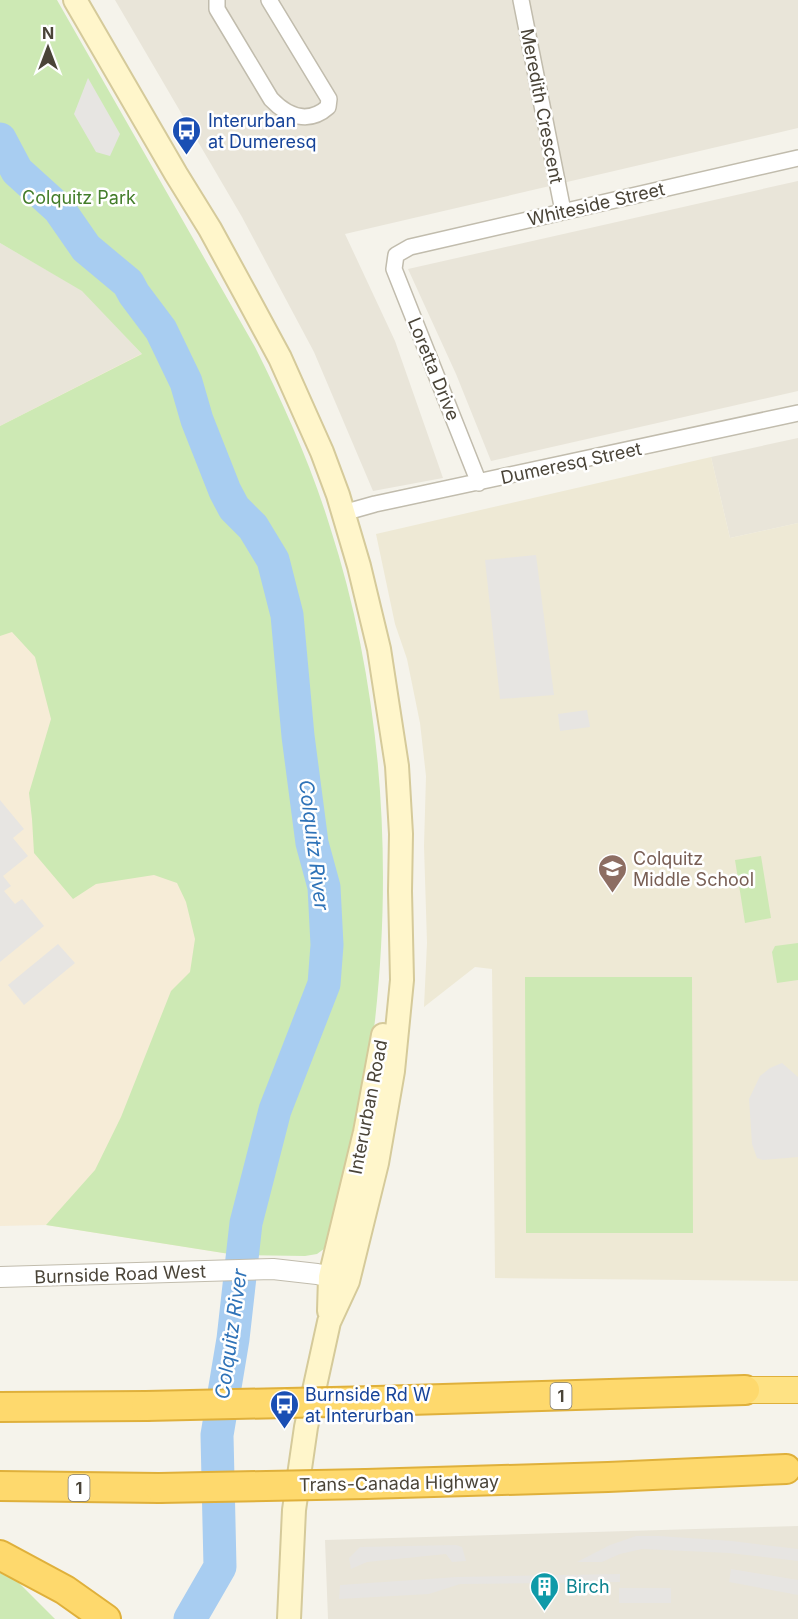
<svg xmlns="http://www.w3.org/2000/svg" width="798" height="1619" font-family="Inter,sans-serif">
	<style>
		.residential { fill: #e9e5d9 }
		.commercial { fill: #f6ecd7 }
		.education { fill: #eee9d5 }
		.green { fill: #cde9b4 }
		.parking { fill: #e7e5e2 }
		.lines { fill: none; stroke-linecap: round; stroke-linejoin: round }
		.river { stroke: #a8cdf1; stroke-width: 33 }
		.minor-casing { stroke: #c1bcad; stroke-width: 18 }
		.tertiary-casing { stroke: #c1bcad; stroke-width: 22 }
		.secondary-casing { stroke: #d5ca9a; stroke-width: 26 }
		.trunk-casing { stroke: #dfb03b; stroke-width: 28 }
		.motorway-casing { stroke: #dfb03b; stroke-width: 32 }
		.minor { stroke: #fff; stroke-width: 15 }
		.tertiary { stroke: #fff; stroke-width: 20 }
		.secondary { stroke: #fff6cb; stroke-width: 22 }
		.trunk { stroke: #fee284; stroke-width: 26 }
		.motorway { stroke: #fed96d; stroke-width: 28 }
		.motorway-bridge-casing { stroke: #dfb03b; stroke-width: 32; stroke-linecap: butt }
		.motorway-bridge { stroke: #fed96d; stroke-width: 28 }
		.labels { text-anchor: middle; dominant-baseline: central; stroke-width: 5; stroke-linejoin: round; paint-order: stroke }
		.shield { fill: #fff; stroke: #807c74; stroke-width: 1.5 }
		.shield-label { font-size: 16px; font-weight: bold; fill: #4a4438 }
		.street-label { font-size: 18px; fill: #4a4438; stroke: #fff }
		.transit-label { font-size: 18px; fill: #164399; stroke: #fff; text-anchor: start }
		.park-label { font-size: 18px; fill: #437d2a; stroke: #fff }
		.education-label { font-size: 18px; fill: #785e54; stroke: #fff; text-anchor: start }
		.culture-label { font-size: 18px; fill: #0d838f; stroke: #fff; text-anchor: start }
		.water-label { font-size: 20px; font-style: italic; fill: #2f73b8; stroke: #fff }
	</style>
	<rect width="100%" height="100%" fill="#f5f3eb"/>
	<path class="residential" d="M115,0H798V128L345,234L395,341L443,478L373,491L314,352L242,217Z
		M798,181V391L491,461L456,374L408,269Z
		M0,243L83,291L142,354L0,426Z
		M798,438V523L730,538L711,457Z
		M798,1526V1619H328L325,1540Z"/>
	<path class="commercial" d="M180,334L236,1255L46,1225L0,1226V426Z"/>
	<path class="education" d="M711,457L730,538L798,523V1281L495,1278L492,969L475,967L424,1007L427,943L424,846L426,776L420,723L407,659L395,624L376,534Z"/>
	<path class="green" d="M0,0H57L255,347C284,405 311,465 330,527C385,697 395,883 370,1060C367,1081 361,1102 356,1123C347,1164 337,1205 328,1246L317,1254L305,1256L236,1255L46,1225L95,1170L121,1117L171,991L190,972L195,939L186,902L177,883L154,875L96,884L73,899L34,853L32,819L29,793L51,719L35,657L12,632L0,636V426L142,354L82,291L0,243Z
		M761,856L771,918L745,923L735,860Z
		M798,943V980L777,983L772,952L775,946Z
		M525,977H692L693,1233H526Z
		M0,1573L17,1581L55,1619H0Z"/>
	<path class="parking" d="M88,78L120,134L110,156L96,152L74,114Z
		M536,555L554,695L500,699L485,560Z
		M587,710L590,727L560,731L558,714Z
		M0,800L24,829L13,838L28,856L3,876L11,886L4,891L15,904L22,899L44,926L0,962Z
		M58,944L75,963L24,1005L8,985Z
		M782,1063L798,1077V1157L763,1160L757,1158L752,1144L749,1099L760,1076L770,1068Z
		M636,1536H659L732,1541L798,1549V1561L729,1553L642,1549L620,1554L602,1562H577L610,1545Z
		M456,1545L462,1547L466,1561L452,1562L446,1554L367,1562L351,1569L349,1558L360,1547Z
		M731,1569L798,1580V1595L729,1582Z
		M620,1574V1582L460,1584L429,1594L339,1599L340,1585L457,1577Z
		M619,1588H671V1603H619Z"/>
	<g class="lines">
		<path class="river" d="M0,139L17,171L59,209L86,248L128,283L134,294L161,330L186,382L197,420L225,491L234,508L253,527L273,560L287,615L298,736L312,843L324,887L327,945L324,984L275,1110L246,1223L233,1339L217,1435L220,1567L190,1619"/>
		<defs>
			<path id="minor" d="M217,0V9L271,99C288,117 309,124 328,107L329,99L269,0
				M521,0L563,211
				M479,483L394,269L396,255L410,247L798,158
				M343,513L375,504L798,413"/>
			<path id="tertiary" d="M0,1277L273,1269L317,1274L344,1280"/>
			<path id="secondary" d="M75,0L176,174L210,229L246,295L280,358L322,452L338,495L359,566L379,649L397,766L401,834L400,891L402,980L393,1071L377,1163L348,1281L329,1322L306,1427L294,1510L289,1619
				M329,1311L330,1277L365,1132L383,1035"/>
			<path id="trunk" d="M745,1390H798"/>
			<path id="motorway" d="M376,1401L745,1390
				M0,1407L146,1406
				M366,1484L608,1477L786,1469
				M0,1486L159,1488
				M0,1555L65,1590L106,1619"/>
		</defs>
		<use href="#minor" class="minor-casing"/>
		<use href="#tertiary" class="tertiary-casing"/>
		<use href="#secondary" class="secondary-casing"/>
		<use href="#trunk" class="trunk-casing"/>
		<use href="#motorway" class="motorway-casing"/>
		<use href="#minor" class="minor"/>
		<use href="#tertiary" class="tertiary"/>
		<use href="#secondary" class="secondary"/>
		<use href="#trunk" class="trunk"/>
		<use href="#motorway" class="motorway"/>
		<defs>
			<path id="motorway-bridge" d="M146,1406L376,1401
				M159,1488L366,1484"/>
		</defs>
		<use href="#motorway-bridge" class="motorway-bridge-casing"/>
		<use href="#motorway-bridge" class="motorway-bridge"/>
	</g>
	<defs>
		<symbol id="bus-pin" viewBox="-11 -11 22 30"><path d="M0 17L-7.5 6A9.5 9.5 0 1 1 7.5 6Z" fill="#1a4fb4" stroke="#fff"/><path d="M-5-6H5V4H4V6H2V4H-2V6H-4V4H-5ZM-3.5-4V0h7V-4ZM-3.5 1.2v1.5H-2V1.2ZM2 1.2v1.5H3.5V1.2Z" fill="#fff"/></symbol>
		<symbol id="school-pin" viewBox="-11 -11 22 30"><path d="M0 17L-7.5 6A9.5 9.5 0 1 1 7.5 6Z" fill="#8d6e63" stroke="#fff"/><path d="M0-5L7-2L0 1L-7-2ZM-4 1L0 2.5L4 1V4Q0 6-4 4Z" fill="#fff"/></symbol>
		<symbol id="building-pin" viewBox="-11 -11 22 30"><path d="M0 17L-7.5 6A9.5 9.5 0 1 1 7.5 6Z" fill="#0f9aa8" stroke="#fff"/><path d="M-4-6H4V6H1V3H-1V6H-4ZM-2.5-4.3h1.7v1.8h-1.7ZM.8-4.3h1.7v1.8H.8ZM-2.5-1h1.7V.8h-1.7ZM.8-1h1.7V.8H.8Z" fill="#fff"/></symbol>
	</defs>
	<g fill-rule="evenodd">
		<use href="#bus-pin" x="170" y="114" width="33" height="45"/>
		<use href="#school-pin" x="596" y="852" width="33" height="45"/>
		<use href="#bus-pin" x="268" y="1388" width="33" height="45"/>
		<use href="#building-pin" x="528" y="1570" width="33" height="45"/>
	</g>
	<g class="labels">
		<g class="shield">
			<rect x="550.5" y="1383" width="21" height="26" rx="4.5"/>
			<rect x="68.5" y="1475" width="21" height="26" rx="4.5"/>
		</g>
		<g class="shield-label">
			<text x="561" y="1396">1</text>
			<text x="79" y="1488">1</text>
		</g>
		<g class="street-label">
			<text transform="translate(542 106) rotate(79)">Meredith Crescent</text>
			<text transform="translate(596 204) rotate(-13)">Whiteside Street</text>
			<text transform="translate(434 369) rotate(68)">Loretta Drive</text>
			<text transform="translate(571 463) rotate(-12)">Dumeresq Street</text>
			<text transform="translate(368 1107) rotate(-79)">Interurban Road</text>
			<text transform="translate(120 1274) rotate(-2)">Burnside Road West</text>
			<text transform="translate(399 1483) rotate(-1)">Trans-Canada Highway</text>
		</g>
		<g class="transit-label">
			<text x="208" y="120">Interurban<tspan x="208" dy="21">at Dumeresq</tspan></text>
			<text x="305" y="1394">Burnside Rd W<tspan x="305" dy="21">at Interurban</tspan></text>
		</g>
		<g class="park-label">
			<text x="79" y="197">Colquitz Park</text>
		</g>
		<g class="education-label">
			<text x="633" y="858">Colquitz<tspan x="633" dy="21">Middle School</tspan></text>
		</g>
		<g class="culture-label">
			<text x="566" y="1586">Birch</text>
		</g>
		<g class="water-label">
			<text transform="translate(314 845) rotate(83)">Colquitz River</text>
			<text transform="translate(231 1334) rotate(-82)">Colquitz River</text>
		</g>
	</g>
	<g transform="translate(48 48)" stroke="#ffffff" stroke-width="4.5" paint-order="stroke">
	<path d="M0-4.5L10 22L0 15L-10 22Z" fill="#4a4438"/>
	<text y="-9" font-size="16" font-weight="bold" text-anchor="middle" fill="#4a4438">N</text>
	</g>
</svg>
